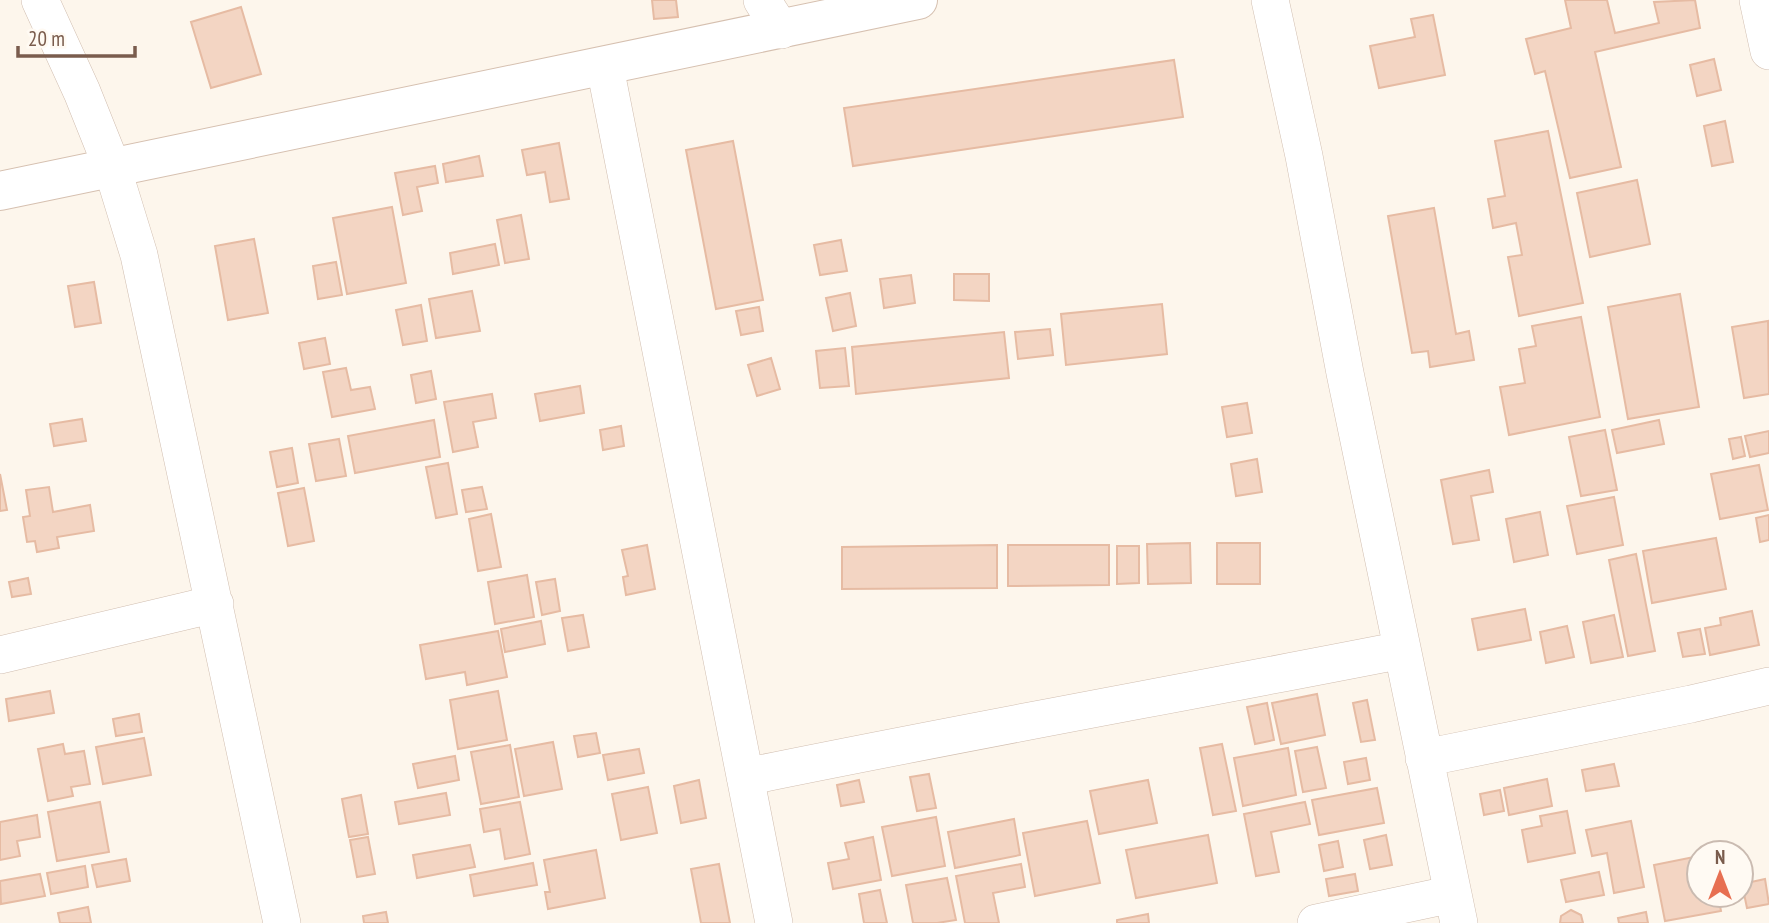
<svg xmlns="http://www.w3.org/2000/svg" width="1769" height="923" font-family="'PT Sans Narrow',sans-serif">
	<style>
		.building { fill: #f3d5c3; stroke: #e6bba3; stroke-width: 2 }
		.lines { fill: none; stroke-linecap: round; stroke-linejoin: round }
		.street-casing { stroke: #d1beb0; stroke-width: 38 }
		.secondary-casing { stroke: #d6c0b0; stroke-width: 40 }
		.street { stroke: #fff; stroke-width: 37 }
		.secondary { stroke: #fff; stroke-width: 38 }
	</style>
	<rect width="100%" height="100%" fill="#fdf6ec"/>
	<path class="building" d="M652,0H676L678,17L654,19Z
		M1565,0H1607L1615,33L1659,23L1654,2L1695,0L1700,28L1595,52L1621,167L1570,178L1545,71L1535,74L1526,39L1571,28Z
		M241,7L261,74L211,88L191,22Z
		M1433,15L1445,75L1379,88L1370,46L1415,37L1411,19Z
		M1714,59L1721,90L1697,96L1690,65Z
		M1174,60L1183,117L853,166L844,108Z
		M1725,121L1733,162L1712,166L1704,126Z
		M1548,131L1583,303L1519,316L1508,257L1522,255L1516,223L1493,228L1488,199L1505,196L1495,141Z
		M733,141L763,300L716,309L686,150Z
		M559,143L569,199L550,202L545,172L527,175L522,150Z
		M479,156L483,176L446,182L443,164Z
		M435,166L438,183L417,187L422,211L403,215L395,173Z
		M1637,180L1650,244L1590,257L1577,193Z
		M392,207L406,283L347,294L333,218Z
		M1434,208L1456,334L1469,331L1474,360L1430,367L1428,351L1412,353L1388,216Z
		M521,215L529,259L505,263L497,220Z
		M254,239L268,313L228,320L215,246Z
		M841,240L847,271L820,275L814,245Z
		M495,244L499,265L453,274L450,253Z
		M336,262L342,295L318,299L313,266Z
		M954,274H989V301L954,300Z
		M911,275L915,303L884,308L880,279Z
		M94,282L101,323L75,327L68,286Z
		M472,291L480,331L436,338L429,299Z
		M850,293L856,326L833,331L826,298Z
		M1680,294L1699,407L1628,419L1608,307Z
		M1162,304L1167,354L1066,365L1061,314Z
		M421,305L427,341L403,345L396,310Z
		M759,307L763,331L741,335L736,311Z
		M1581,317L1600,417L1509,435L1500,387L1525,383L1519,349L1536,346L1532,326Z
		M1768,321L1769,394L1744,398L1732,327Z
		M1050,329L1053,355L1018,359L1015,332Z
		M1004,332L1009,378L856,394L852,347Z
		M325,338L330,364L304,369L299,343Z
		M845,348L849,386L820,388L816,351Z
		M771,358L780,389L757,396L748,365Z
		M346,368L351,390L370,387L375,409L332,417L323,372Z
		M431,371L436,399L416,403L411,375Z
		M580,386L584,413L540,421L535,394Z
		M492,394L496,418L473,422L478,447L453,452L444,402Z
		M1247,403L1252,433L1227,437L1222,407Z
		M82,419L86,441L54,446L50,424Z
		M434,420L440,457L355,473L348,436Z
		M1659,420L1664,444L1617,453L1612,430Z
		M621,426L624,446L603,450L600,430Z
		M1605,430L1617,490L1581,496L1569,437Z
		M1769,431V453L1750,457L1745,436Z
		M1741,437L1745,456L1733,459L1729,439Z
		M339,439L346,476L316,481L309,444Z
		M292,448L298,483L277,487L270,452Z
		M1257,459L1262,492L1236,496L1231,464Z
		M448,463L457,514L436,518L426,467Z
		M1759,465L1768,510L1720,519L1711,474Z
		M1489,470L1493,492L1471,496L1479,540L1453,544L1441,480Z
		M0,474L7,510L0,511Z
		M49,487L53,512L90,505L94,531L57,537L59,548L37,552L35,541L27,542L23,517L30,516L26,490Z
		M482,487L487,509L466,512L462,490Z
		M304,488L314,541L288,546L278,493Z
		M1614,497L1623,545L1577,554L1567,506Z
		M1540,512L1548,555L1514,562L1506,519Z
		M491,514L501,567L478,571L469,519Z
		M1769,515V540L1760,542L1756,518Z
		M1716,538L1726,589L1652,603L1643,551Z
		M1190,543L1191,583L1148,584L1147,544Z
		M1217,543H1260V584H1217Z
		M647,545L655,589L626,595L623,577L628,576L622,550Z
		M997,545V588L842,589V547Z
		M1008,545H1109V585L1008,586Z
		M1117,546H1139V583L1117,584Z
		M1636,554L1655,651L1628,656L1609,560Z
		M527,575L534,617L495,624L488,582Z
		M28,578L31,594L12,597L9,582Z
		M555,579L560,611L542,615L536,582Z
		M1525,609L1531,640L1478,650L1472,619Z
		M1752,611L1759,645L1710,655L1705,628L1721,625L1720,618Z
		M583,615L589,647L568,651L562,618Z
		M1614,615L1623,657L1591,663L1583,622Z
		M541,621L545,644L505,652L501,629Z
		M1567,626L1574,657L1546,663L1540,632Z
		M1700,629L1705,654L1683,657L1678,633Z
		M498,631L507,677L467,685L465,672L426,679L420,645Z
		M50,691L54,713L9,721L6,699Z
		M498,691L507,740L458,749L450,700Z
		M1317,694L1325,735L1281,744L1272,703Z
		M1367,700L1375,740L1361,742L1353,703Z
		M1267,703L1274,740L1255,744L1247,707Z
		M139,714L142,732L116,736L113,719Z
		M596,733L600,753L578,757L574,736Z
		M144,738L151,775L103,784L96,747Z
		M553,742L562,789L524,796L515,749Z
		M63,744L65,754L84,751L90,784L71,787L73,796L48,801L38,749Z
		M1222,744L1236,811L1213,815L1200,748Z
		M510,745L519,797L481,804L471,752Z
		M1317,747L1326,788L1303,792L1295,751Z
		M1288,748L1296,795L1243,806L1234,758Z
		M639,749L644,773L608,780L603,755Z
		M455,756L459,780L418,788L413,764Z
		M1366,758L1370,780L1348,784L1344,762Z
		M1614,764L1619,786L1586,791L1582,770Z
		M929,774L936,808L917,811L910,777Z
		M1547,779L1552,806L1509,815L1504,788Z
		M699,780L706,818L681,823L674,786Z
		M859,780L864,802L841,806L837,785Z
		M1148,780L1157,823L1099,834L1090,791Z
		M648,787L657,833L621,840L612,794Z
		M1377,788L1384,823L1319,835L1312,800Z
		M1500,790L1504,811L1484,815L1480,794Z
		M446,793L450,815L399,824L395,802Z
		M361,795L368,834L349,837L342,799Z
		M100,802L109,852L57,861L48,812Z
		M520,802L530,854L505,859L500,829L484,832L480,809Z
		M1305,802L1310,824L1271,832L1279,872L1256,876L1244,814Z
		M1567,811L1575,853L1528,862L1522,830L1542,826L1540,816Z
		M37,815L40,837L17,841L20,856L0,860V822Z
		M936,817L945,866L892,876L882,827Z
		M1014,819L1020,855L955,868L948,832Z
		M1087,821L1100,883L1035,896L1023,833Z
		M1631,821L1644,887L1614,893L1607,853L1592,856L1586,830Z
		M1208,835L1217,883L1136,898L1126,850Z
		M1386,835L1392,865L1370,869L1364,840Z
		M368,837L375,874L357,877L350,840Z
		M873,837L881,880L833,889L828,863L849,859L845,843Z
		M1338,841L1343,867L1324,871L1319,845Z
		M470,845L475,867L417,878L413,855Z
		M596,850L605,898L548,909L545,892H550L544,860Z
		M1699,856V895H1718L1721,911L1665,921L1654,865Z
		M126,859L130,881L97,887L92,865Z
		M533,863L537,885L474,896L470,875Z
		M719,864L730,923H701L691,869Z
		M1021,864L1025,887L993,893L999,923H965L956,876Z
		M85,866L88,887L51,894L47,873Z
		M1599,872L1604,895L1566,902L1561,880Z
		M40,874L45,896L1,904L0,881Z
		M1355,874L1358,891L1329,896L1326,879Z
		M947,878L956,920L937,923H913L906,885Z
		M1765,879L1769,904L1747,908L1742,884Z
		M880,890L887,923H864L859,894Z
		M88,907L91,923H60L58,913Z
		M1571,910L1581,915L1583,923H1560L1561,916Z
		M386,912L388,923H364L363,916Z
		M1646,912L1648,923H1619L1618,918Z
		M1148,914L1149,923H1117V920Z"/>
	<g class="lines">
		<defs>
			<path id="street" d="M40,0L82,92L112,167L139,255L282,923
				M762,0L781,30
				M1270,0L1304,156L1345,373L1459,923
				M1758,0L1769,51
				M605,67L774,923
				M0,655L215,604
				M1424,758L1691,704L1769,686
				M745,777C963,732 1183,693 1402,650
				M1316,923L1453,894"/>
			<path id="secondary" d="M0,191L918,0"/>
		</defs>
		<use href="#street" class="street-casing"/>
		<use href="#secondary" class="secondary-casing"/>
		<use href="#street" class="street"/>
		<use href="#secondary" class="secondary"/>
	</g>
	<g transform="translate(1720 874)"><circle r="33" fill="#fffaf3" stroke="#cabbb1" stroke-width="2"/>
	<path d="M0-5L12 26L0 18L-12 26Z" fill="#e76f51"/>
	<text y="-10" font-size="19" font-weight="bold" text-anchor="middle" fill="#7a5c4d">N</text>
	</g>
	<path d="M18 46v10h117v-10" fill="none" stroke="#7a5c4d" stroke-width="3.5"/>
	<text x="28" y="46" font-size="21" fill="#7a5c4d" stroke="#fffaf3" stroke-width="5" paint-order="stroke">20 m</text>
</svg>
